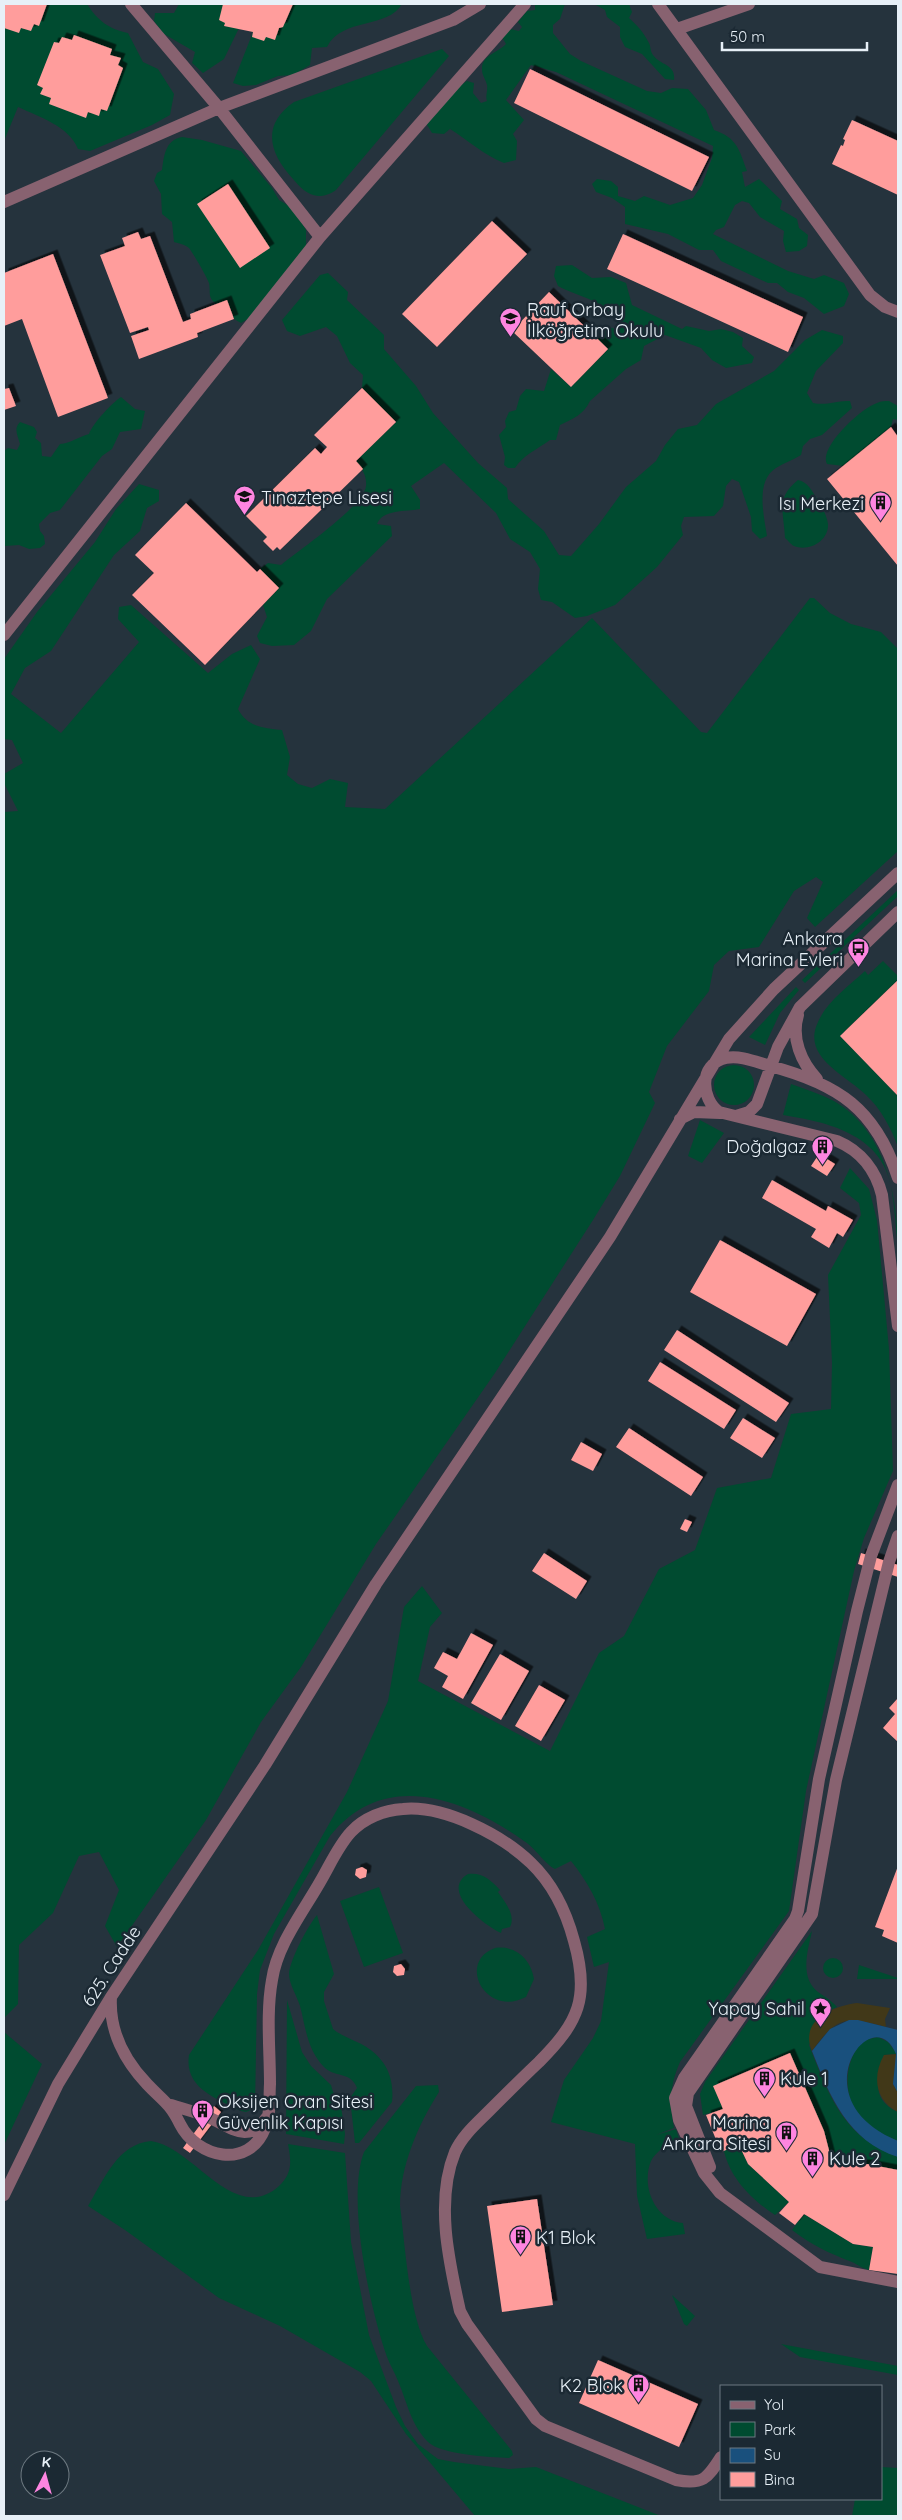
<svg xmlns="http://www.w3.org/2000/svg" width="902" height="2520" font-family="Quicksand,sans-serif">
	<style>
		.green { fill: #004b30 }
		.sand { fill: #413818 }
		.water { fill: #19507d }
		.building { fill: #ff9d9c; filter: url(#shadow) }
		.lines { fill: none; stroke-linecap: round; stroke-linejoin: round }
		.minor { stroke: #886270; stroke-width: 12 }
		.labels { text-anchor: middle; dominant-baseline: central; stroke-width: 5; stroke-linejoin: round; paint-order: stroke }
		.poi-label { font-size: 18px; fill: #e7f0f7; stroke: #1b2933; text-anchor: start }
		.street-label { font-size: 18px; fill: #e7f0f7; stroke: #1b2933 }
	</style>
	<defs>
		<filter id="shadow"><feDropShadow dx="4.5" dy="-4.5" stdDeviation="0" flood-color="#0009"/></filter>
	</defs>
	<rect width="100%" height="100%" fill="#25333d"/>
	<path class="green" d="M4,4H87C98,21 109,29 128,33L143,62L158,69L174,94L170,115L152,125L90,151L78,149C69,126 39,117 18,107L4,141Z
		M179,4H402C388,29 342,17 327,47L312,48L310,65L293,75L278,76L256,85L243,86L233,83L253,32L239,28L224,59L203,73L192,63L195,52L164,34L154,21L155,13H174Z
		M535,4H565L560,19L553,25V33L570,54L581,61L647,91L661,93L672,88L688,89L706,110L714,130C737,138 739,149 747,171L742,172L745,187L759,179L782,201L780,209L797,219L799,228L808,235L807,246L799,251L786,252L783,241L784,231L760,217L749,203L742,201L735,205L724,227L716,230L713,234L788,271L814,279L824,275L844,283L849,294L844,306L824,314L804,298L788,292L777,283H768L721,261L713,250H699L668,234L625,224V207L612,198L596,192L592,184L597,179L611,181L618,187V196L635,201L644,196L670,205L693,198L702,185L712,158L713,146L556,72L531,65L506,100L524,120L513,134L517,141L516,160L504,163C484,155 469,141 450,129L444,134L432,133L426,123L457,88L467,81L474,83L473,93L481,103L487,101C485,96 488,91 487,85C486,80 482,75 482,70C481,55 498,53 506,44L502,37L510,29L519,31L522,27L518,22L527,11L535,10Z
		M594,4H629L632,12L629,18C638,26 644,33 649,43C651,47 650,51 653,55C661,66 676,64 674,80L665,79L642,54L625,47L620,37V27L607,17L605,10Z
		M442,49L449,56L336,190C330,194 325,196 318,196C307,195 300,187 293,179C269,153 261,125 294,102Z
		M182,137L202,140L241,151L272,188L279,200L294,209L306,230V247L251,317L241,323L234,319L227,300L217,304C207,298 211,293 209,283C207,277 193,253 189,248C186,245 178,243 174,242L172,222L162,214L161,194L154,181L157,173L162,170C164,156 165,140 182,137Z
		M572,265L592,278L611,277L626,283L632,305L682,329L686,326L709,331L721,329L733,332L743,338L742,346L754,357L752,363L726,368L712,360L701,348L665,335L644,346L641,360L626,369L590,401C584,414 573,419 560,425L556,440H550C538,449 523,455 515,468H508L504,465L505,457L499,435L506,427L505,421L509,412L516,410L520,396L526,389L544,391L551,369L571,387L608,349L588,330L599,325L616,329L618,324C610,301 577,297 558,286L554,276L556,266Z
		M328,273L348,292L347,300L384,335V349L416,386L433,413L478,463L507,488L508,499L544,531L559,555L571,556L599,524L626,487L656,461L665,445L678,429L697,425L716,404L774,371L805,340L822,330L843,336V343L816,371L807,393L813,403C828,406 836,400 850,401L852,408L822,435L810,439L803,446L801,455C793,460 784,463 776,468C755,481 764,516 767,536L760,539L752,531L751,517L739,482L732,479L726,486L723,506L714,516L684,517L681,526L683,535L657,567L615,605L587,616L575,618L552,602L541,600L538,589L540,569L530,552L510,539L496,513L444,463L411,486L420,500V509C405,512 383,509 377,524L391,526L392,536L327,599L311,631L294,645L272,646L260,643L257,636L267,617L263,605L279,588L260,569L268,563L281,565C299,550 364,506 366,486C367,476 362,468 356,461L396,422L362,388L363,375L350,363L337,336L326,327L300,336L287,331L282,320L320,275Z
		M121,397L135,409L145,411L141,429L120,432L112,449L102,456L60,510L50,513L39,524L40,531L44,536L45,544L40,548L29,549L19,545L5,546L4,550V451L8,448L17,450L20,444C18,436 13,429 20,422L34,427L37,432L35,438L41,443L42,456L51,457L60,444C71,443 78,437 89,434C93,423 112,403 121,397Z
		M889,401L898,406V420L893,419L891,427L844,466L827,464C818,448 861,408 877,403C881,401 885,401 889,401Z
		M798,480C808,482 812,491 817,499C821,506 827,515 828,524C829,541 809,552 794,546C791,545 788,540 785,538C784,512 775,498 798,480Z
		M139,484L159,490V501L147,508L140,531L114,555L51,651L25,668L11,694L61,733L139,642L118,619L119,607L131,605L208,673L232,654L251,645L260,659L238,709C247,727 264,728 282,730L290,757L287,775L298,784L312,788L330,779L348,783L345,807L385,809L592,618L701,732L707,733L810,598H814L830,613L851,624L881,632L898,649V851L815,927L807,918L823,882L816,877L794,891L759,947L729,951L714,965L709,991L667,1046L649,1092L655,1103L620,1176L593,1220L495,1373L376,1544L301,1667L261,1722L206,1820L117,1947L105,1926L119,1890L99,1852L79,1856L53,1913L19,1945L18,2004L4,2018V812L18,811L4,783V774L23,763L12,740L4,739V659L37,612L95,542L116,509Z
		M898,890V896L805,983L802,980Z
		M883,961L898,976V980L840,1036L898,1096V1147C891,1128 881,1109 866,1095C846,1075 801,1057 818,1022C827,1001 849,986 865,971L868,975Z
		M796,987L799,990L780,1013L765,1045L749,1037Z
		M714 1085a20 20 0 1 1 40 0a20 20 0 1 1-40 0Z
		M791,1084C805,1089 820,1094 834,1101C886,1131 898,1196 898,1252C896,1230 895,1208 891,1186C881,1134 827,1122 783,1115Z
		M700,1120L724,1133L702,1163L688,1156Z
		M850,1168L869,1189L877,1220L889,1349L893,1471L864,1538L854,1571L806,1791L789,1911L680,2062C670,2085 669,2103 674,2128L656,2135L676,2129L679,2139C669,2143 656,2151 651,2161C641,2185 654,2220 683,2223L685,2234L647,2239L637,2196L635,2144L551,2122L564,2080L593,2038L601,2021L609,1962L594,1967L587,1937L605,1929C600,1903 587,1881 571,1861L555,1869C546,1865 534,1847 524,1841C464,1798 384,1768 330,1836L274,1934L260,1970L257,1994L255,2108L246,2112L241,2111C216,2098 184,2088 189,2055L258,1950L347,1792L388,1701L404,1607L422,1586L442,1613L430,1627L418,1681L550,1751L599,1653L624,1636L659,1569L695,1550L717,1488L771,1478L791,1414L831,1409L832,1363L828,1275L861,1215L859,1203L840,1188Z
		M468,1874C482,1872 491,1880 500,1890L498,1892C505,1902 516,1915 510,1927L502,1929L501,1933C485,1926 439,1891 468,1874Z
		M379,1887L403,1953L364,1967L340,1901Z
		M317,1915L334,1974L324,1992V2001L333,2029C340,2035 349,2038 357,2042C383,2054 395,2074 392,2102L359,2143H355L350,2098L357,2088C351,2071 334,2078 324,2067C307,2049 306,2029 300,2006C297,1996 289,1984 289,1974C290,1959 308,1926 317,1915Z
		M812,1931C808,1950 799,1977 818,1992C825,1997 831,2000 837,2007L825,2012L809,2045C829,2096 843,2137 898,2157V2170L867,2164H841L831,2158L824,2131L790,2053L714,2086L723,2109L703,2115L700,2094L705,2082Z
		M495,1948C516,1945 531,1959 534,1979L526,1997C486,2018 456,1962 495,1948Z
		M823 1968a10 10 0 1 1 20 0a10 10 0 1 1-20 0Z
		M859,1965L898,1978V1979H857Z
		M287,2000L302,2052L311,2066L331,2085L333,2092L340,2099L345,2134L344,2144L286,2134Z
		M4,2032L42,2064L4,2145Z
		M878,2037L888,2042L897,2054L884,2055C878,2079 870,2099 898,2112V2141C887,2136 873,2131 864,2122C842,2101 842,2061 864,2040Z
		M438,2085L439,2092C418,2125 400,2166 400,2206C405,2243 409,2316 427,2346L512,2451L513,2455L509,2458C490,2457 442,2455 428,2442C411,2425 407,2402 398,2381C395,2373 390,2365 387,2357C370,2309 346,2199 364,2152L416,2086Z
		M151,2141C194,2147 234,2226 279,2186C293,2173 291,2161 288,2144L345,2153L351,2242L369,2335L396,2407L405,2426L418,2444L438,2459L454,2462L509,2469L536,2467L661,2516H475L406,2434L371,2381L360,2372L280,2326L219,2298L125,2230L88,2206C104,2180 117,2144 151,2141Z
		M739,2145L748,2164L789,2202L775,2215C752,2200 730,2178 724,2151Z
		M804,2214L853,2244L873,2247L869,2270C862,2268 858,2265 852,2262C829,2253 811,2245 792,2230Z
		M672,2295L695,2316L687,2326L684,2324Z
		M781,2344L898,2366V2375L800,2357Z
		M881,2467L898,2468V2516H852L855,2499H881Z"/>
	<path class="sand" d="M857,2003L890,2008L885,2019L886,2027C846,2016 837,2016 812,2051C799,2021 832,2006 857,2003Z
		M897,2054L893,2084L898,2093V2112C875,2101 872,2076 884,2055Z"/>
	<path class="water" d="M849,2020H858L898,2030V2093L893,2084L896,2054C873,1997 797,2100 898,2141V2157C848,2141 830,2097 812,2051L830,2029Z"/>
	<path class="building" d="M4,4H47L39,26L34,24L31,31L21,28L19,33L4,28Z
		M223,4H293L283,27L279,28L275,40L266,37L264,41L252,37L253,32L224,26L225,23L219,20Z
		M74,35L112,49L110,55L121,58L118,65L123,68L107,111L101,109L99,116L88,112L86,118L49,104L51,98L40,94L43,88L37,85L54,42L59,43L62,37L72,40Z
		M530,69L709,157L692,191L514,103Z
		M852,120L898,141V195L832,164L841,145L843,146L845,140L843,139Z
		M228,184L270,248L240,268L197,204Z
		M492,221L527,254L437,347L402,314Z
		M138,232L141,239L150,236L183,322L191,319L190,314L227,300L234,319L197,333L198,337L139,359L131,336L149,330L148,327L130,333L100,255L125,246L122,238Z
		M623,234L803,317L788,352L607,269Z
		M53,254L108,398L58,417L22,319L4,326V273Z
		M549,292L608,349L571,387L512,331Z
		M9,388L16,406L4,410V389Z
		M362,388L396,422L356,461L363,469L280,550L277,547L273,551L263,541L267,537L246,516L315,448L321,454L327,447L314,435Z
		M891,427L898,437V566L827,479Z
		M186,503L257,572L260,569L279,588L205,665L132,595L154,573L135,555Z
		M898,980V1096L840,1036Z
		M819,1154L835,1164L827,1176L811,1166Z
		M772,1180L826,1211L828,1206L853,1220L843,1237L837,1233L829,1248L811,1237L816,1229L762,1198Z
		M720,1240L816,1294L787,1346L690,1292Z
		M677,1330L789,1403L776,1422L664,1350Z
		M660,1362L736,1410L724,1429L648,1381Z
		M743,1418L775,1438L762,1458L730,1438Z
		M629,1428L703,1477L691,1496L616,1447Z
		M581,1442L602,1454L593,1471L571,1460Z
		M685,1519L692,1522L687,1532L680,1529Z
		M544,1553L587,1581L576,1599L532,1571Z
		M861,1553L898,1565V1577L858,1564Z
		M471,1633L493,1645L463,1699L442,1687L448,1676L434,1668L443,1652L457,1659Z
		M500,1654L529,1671L501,1720L471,1703Z
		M539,1685L565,1700L541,1741L515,1726Z
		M898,1698V1742L883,1728L895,1714L889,1708Z
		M898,1866V1943L882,1936L884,1930L875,1927Z
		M362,1867L367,1870L366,1877L360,1879L355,1875L356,1869Z
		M401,1964L405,1969L404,1975L397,1976L393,1972L394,1966Z
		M790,2053L824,2131L831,2158L841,2164H867L898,2170V2274L869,2270L873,2247L853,2244L804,2214L795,2225L779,2213L789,2202L748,2164L739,2145L721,2152L706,2115L723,2109L713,2086Z
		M214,2106L221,2112L190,2153L183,2148Z
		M537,2199L553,2305L502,2312L487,2206Z
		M598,2360L698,2404L679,2447L579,2403Z"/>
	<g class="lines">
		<path class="minor" d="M131,4L219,108L320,237
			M658,4L870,295L885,307L898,312
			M677,29L749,4
			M4,202L219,108L453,20L480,4
			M4,635L320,237L525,4
			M798,1015C791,1038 801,1062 817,1079
			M736,1116L749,1112L757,1104L778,1047L800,1007L898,912
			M680,1119L694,1112L720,1113
			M898,1178C876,1109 838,1084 770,1066C756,1062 740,1055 726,1058C698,1064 701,1099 719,1112L837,1141C861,1151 876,1171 882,1195L898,1326
			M898,1485L871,1556L857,1611L819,1779L798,1911L795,1919L684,2078L675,2098L679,2120L704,2173L720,2193L820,2267L898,2282
			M111,1997C109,2031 125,2061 147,2084C163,2101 169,2102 180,2124C197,2158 249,2170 265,2128C271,2114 269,2099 270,2084C270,2050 266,2013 272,1980C277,1945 303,1912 320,1882C330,1865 338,1846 351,1832C364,1818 384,1810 403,1809C444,1805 502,1835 531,1863C554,1885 566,1911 574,1941C590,1997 579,2022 539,2062C522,2078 505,2095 488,2112C476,2124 462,2136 455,2152C435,2201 449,2262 460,2311L467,2324L536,2419L545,2426L676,2480C703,2485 707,2479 721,2457
			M171,2105C183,2109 196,2112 208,2117C231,2127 248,2145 267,2117
			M710,2167L686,2106L688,2093L812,1914L836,1780L889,1562L898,1536
			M4,2195L58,2084L111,1997L265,1765L376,1584L610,1237L729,1039L774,989L898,873"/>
	</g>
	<defs>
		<symbol id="school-pin" viewBox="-11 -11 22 30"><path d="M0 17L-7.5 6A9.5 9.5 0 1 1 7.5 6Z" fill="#fe85e0" stroke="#1b2933"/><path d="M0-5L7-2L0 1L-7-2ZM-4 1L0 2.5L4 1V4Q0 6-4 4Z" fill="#111"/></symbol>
		<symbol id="building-pin" viewBox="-11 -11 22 30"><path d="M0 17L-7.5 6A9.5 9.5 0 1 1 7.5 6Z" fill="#fe85e0" stroke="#1b2933"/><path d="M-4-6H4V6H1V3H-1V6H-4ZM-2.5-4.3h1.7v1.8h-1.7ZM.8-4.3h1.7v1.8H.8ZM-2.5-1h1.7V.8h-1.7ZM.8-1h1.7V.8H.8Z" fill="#111"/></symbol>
		<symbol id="bus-pin" viewBox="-11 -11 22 30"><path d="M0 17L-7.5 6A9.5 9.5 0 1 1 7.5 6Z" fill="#fe85e0" stroke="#1b2933"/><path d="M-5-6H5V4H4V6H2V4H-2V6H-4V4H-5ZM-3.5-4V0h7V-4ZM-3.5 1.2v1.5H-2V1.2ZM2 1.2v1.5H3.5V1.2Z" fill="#111"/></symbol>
		<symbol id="sight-pin" viewBox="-11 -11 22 30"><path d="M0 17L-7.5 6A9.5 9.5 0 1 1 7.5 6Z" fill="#fe85e0" stroke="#1b2933"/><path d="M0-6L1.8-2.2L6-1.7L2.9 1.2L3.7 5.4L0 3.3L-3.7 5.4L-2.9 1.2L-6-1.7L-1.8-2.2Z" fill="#111"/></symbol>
	</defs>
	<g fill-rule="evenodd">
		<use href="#school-pin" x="498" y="306" width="25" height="34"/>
		<use href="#school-pin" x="232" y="484" width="25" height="34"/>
		<use href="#building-pin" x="868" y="490" width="25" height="34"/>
		<use href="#bus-pin" x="846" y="936" width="25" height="34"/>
		<use href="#building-pin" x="810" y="1134" width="25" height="34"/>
		<use href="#sight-pin" x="808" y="1996" width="25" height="34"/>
		<use href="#building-pin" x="752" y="2066" width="25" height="34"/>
		<use href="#building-pin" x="190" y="2098" width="25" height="34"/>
		<use href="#building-pin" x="774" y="2120" width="25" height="34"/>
		<use href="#building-pin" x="800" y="2146" width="25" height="34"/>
		<use href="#building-pin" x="508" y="2224" width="25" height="34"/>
		<use href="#building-pin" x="626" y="2372" width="25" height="34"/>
	</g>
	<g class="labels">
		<g class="poi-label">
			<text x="527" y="309">Rauf Orbay<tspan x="527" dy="21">İlköğretim Okulu</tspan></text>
			<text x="261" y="497">Tınaztepe Lisesi</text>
			<text x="864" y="503" text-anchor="end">Isı Merkezi</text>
			<text x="843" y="938" text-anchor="end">Ankara<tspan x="843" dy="21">Marina Evleri</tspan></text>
			<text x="807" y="1146" text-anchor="end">Doğalgaz</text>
			<text x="805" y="2008" text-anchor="end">Yapay Sahil</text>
			<text x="780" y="2078">Kule 1</text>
			<text x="218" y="2101">Oksijen Oran Sitesi<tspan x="218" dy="21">Güvenlik Kapısı</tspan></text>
			<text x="770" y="2122" text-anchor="end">Marina<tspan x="770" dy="21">Ankara Sitesi</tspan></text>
			<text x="829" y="2158">Kule 2</text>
			<text x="536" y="2237">K1 Blok</text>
			<text x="623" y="2385" text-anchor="end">K2 Blok</text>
		</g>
		<g class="street-label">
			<text transform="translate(111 1966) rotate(-57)">625. Cadde</text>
		</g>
	</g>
	<rect width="902" height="2520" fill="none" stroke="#e7f0f7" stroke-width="10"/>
	<rect x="720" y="2385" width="162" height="115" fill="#1b2933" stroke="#6d7981"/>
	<rect x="730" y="2401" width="25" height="8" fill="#886270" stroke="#6d7981"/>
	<text x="764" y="2410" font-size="15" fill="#e7f0f7">Yol</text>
	<rect x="730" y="2422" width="25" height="15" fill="#004b30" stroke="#6d7981"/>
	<text x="764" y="2435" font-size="15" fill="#e7f0f7">Park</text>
	<rect x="730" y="2448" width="25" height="15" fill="#19507d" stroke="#6d7981"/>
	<text x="764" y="2460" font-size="15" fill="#e7f0f7">Su</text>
	<rect x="730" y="2472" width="25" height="15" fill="#ff9d9c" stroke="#6d7981"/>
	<text x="764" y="2485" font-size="15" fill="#e7f0f7">Bina</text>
	<g transform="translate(45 2475) rotate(6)"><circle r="24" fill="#1b2933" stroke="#6d7981"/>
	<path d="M0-4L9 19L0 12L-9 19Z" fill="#fe85e0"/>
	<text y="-8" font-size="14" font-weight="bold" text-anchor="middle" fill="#e7f0f7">K</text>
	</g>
	<path d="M722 42v8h145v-8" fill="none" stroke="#e7f0f7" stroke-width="2.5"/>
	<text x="730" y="42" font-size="15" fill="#e7f0f7" stroke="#1b2933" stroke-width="4" paint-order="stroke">50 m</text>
</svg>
